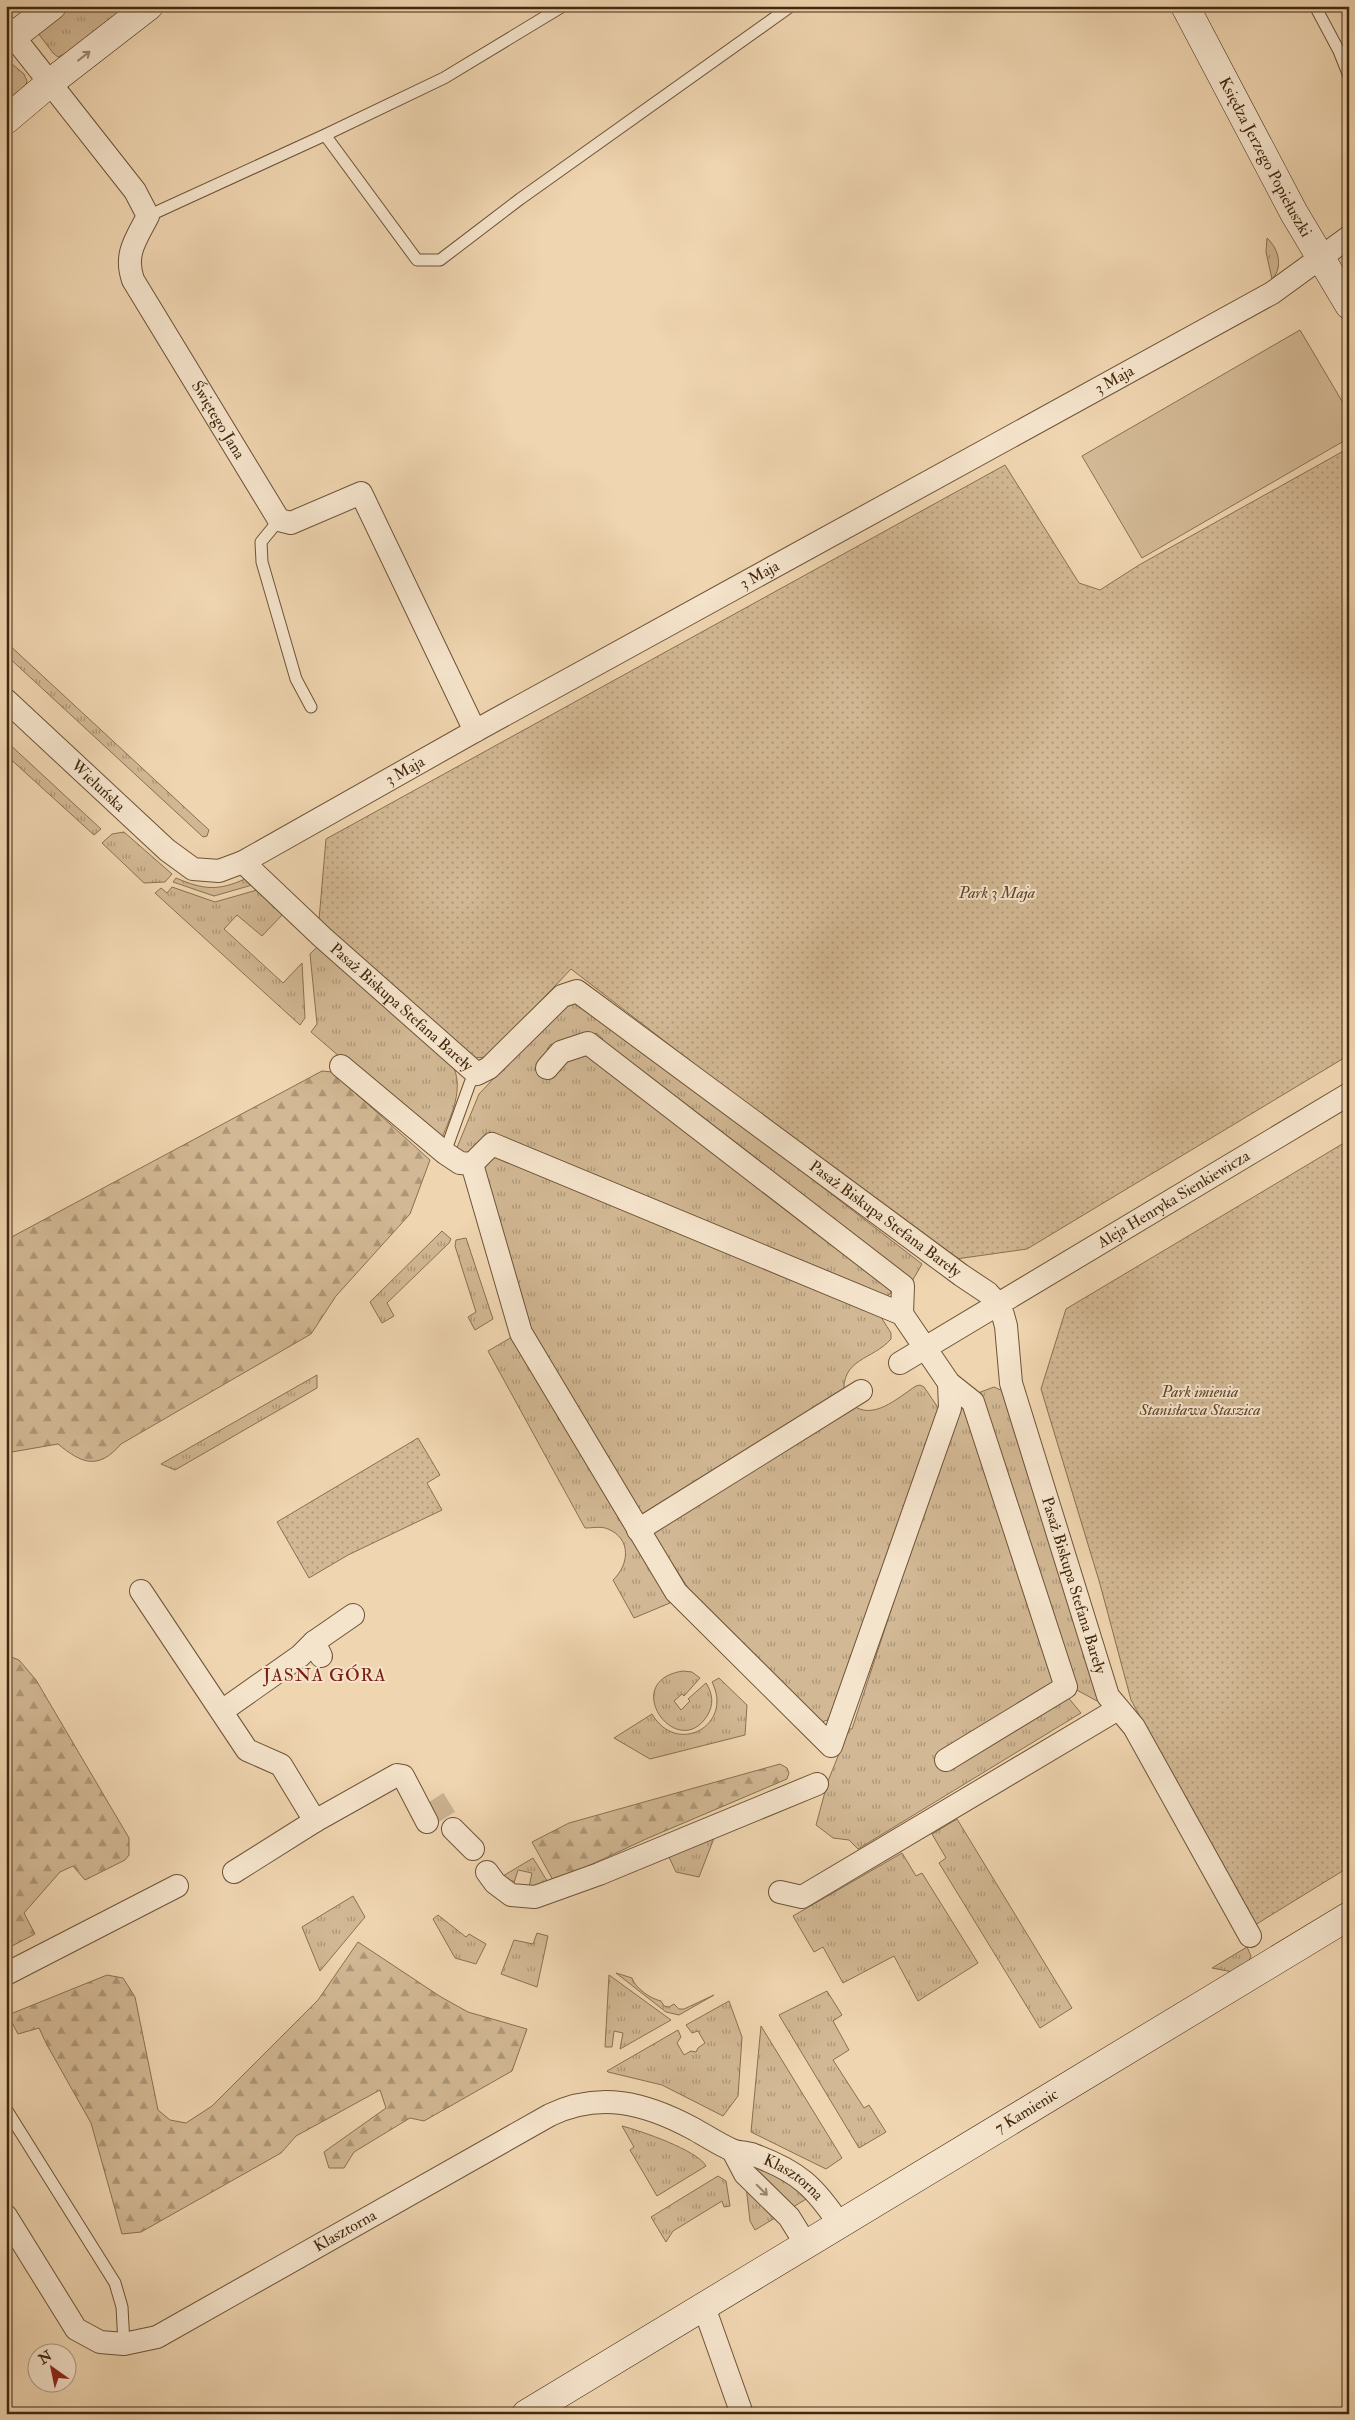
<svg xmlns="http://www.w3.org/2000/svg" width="1355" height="2420" font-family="'IM FELL Double Pica',serif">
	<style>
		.grass { fill: url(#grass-tufts); stroke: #8a7051 }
		.forest { fill: url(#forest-firs); stroke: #8a7051 }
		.park { fill: url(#park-dots); stroke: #8a7051 }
		.pitch { fill: #d2b894; stroke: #8a7051 }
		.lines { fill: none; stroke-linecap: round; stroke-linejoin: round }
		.street-tunnel { stroke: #ccb290; stroke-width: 22; stroke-dasharray: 22 11; stroke-linecap: butt }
		.lane-casing { stroke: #6d5336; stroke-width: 13 }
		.street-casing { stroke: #6d5336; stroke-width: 24 }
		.secondary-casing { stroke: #42280e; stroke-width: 29 }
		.lane { stroke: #f5e4cc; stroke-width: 11 }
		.street { stroke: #f5e4cc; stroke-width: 22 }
		.secondary { stroke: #f5e4cc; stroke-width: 28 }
		.oneway { stroke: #9c866d }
		.labels { text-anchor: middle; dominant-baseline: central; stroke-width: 4; stroke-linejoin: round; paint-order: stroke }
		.street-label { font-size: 16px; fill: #42280e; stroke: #f5e4cc }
		.park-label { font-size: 16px; font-style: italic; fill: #5f4529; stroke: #f5e4cc }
		.neighbourhood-label { font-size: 18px; letter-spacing: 1px; fill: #7a1f14; stroke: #f5e4cc }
	</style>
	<defs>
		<pattern id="grass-tufts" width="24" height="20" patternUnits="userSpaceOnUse" patternTransform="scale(1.25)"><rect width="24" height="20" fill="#d2b894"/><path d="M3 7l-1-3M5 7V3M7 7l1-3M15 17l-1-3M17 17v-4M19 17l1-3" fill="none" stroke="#ac9677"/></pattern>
		<pattern id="forest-firs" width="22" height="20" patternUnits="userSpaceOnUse" patternTransform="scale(1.25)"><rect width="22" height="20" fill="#d2b894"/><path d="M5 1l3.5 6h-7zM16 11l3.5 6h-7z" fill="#ac9677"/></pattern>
		<pattern id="park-dots" width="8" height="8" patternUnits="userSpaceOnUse" patternTransform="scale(1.25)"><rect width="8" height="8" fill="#d2b894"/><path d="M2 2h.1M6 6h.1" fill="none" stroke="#ac9677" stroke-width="1.8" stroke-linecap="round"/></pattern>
	</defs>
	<rect width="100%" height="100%" fill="#efd5b0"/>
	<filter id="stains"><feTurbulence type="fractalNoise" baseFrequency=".004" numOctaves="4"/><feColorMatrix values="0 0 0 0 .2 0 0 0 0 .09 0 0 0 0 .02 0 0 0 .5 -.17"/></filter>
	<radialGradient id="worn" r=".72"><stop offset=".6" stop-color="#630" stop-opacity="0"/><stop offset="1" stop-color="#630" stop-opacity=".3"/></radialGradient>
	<path class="grass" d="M68,6H129L71,51L58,57L53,53L38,33L41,27Z
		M6,59L24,74L27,81L25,88L6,104Z
		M1267,238C1278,248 1284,267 1272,279L1266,252Z
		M6,642L209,830L207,836L203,837L6,655Z
		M6,741L101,829L94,835L6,755Z
		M124,832L172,874L165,882L144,883L102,843L112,834Z
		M176,878C204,890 218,891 245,879L252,885L214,896L173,882Z
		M172,887L215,902L257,890L283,914L262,936L237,915L224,929L283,983L302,963L305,1018L300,1025L155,893L161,888L167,893Z
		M319,945L454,1068C464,1093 449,1119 440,1143L311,1032L317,1024L310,954Z
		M575,1003H584L922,1264L911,1283L599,1045L603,1039L596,1033L593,1037L555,1046L551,1044L547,1049L551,1053L587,1050L890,1284L891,1293L883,1300L505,1145L468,1154L456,1150L479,1094L557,1011Z
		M497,1153L874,1306L891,1333V1339C873,1360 841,1358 844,1394L644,1518L528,1325L481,1170Z
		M442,1231L451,1239L449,1243L387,1303L394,1316L382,1323L370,1302Z
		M466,1238L493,1319L475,1330L468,1317L476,1312L455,1246L456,1240Z
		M512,1337L670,1603L634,1618L613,1580C629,1565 632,1539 608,1529C602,1526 592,1528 585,1528L488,1351Z
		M317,1375V1388L175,1470L161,1464Z
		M920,1385L924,1387L939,1409L838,1717L818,1723L688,1588L651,1530L851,1404C873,1422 897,1398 916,1386Z
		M994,1387L1003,1391L1100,1699L1097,1701L1075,1689L978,1393Z
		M964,1405L1066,1695L1081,1713L858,1849L849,1840L833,1838L816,1825L828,1781L849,1729H852L958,1406Z
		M683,1671L692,1672L700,1678L684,1696L682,1694L674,1701L681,1710L690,1701L688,1699L706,1683C713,1694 714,1705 707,1716C677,1763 618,1681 683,1671Z
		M719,1678L747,1705L745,1735L650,1759L614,1738L652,1714C677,1757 734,1725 712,1682Z
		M957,1819L1072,2008L1040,2028L939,1863L946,1858L932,1834Z
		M716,1833L699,1877L676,1872L668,1855Z
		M902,1853L916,1876L922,1873L978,1963L918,2001L894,1956L843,1983L823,1947L814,1952L793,1916Z
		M533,1858L549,1884L529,1887L532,1873L518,1870L514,1883L503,1876Z
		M353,1896L365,1917L320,1971L302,1927Z
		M438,1915L466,1937L469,1934L486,1944L476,1964L455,1958L433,1919Z
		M537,1933L548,1936L537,1987L501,1974L514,1940L533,1944Z
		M1247,1947L1251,1956L1249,1961L1233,1972L1212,1968Z
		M616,1973L632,1978C635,1988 651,1999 661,2001L664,2006L669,2007L674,2004L679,2009H684L714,1995L679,2015L666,2012Z
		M609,1975L671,2020L620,2049L623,2033L614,2031L612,2047H605Z
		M827,1991L842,2015L833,2021L849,2050L833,2060L864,2108L869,2105L886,2132L859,2148L779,2015Z
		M729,2001L742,2037L738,2096L723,2116L662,2085L608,2072L607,2071L678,2030L681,2037L677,2043L684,2055L691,2051L696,2052L698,2048L705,2043L698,2031L692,2033L686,2025Z
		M761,2026L842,2158L826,2169L751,2132Z
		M622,2126C641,2131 697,2150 706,2166L657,2196L630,2150L634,2147Z
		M750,2162L800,2190L808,2198L793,2207L748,2168Z
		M718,2176L726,2181L730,2206L724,2207L722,2201L673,2231L666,2242L651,2217Z
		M746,2186L775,2218L755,2230L750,2221Z"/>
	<path class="forest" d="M322,1071L332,1072L430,1160L410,1214L336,1296L311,1334L121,1444C98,1471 81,1463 58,1444L6,1453V1240Z
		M6,1655L19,1660L36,1680L129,1838V1855L125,1860L85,1880L73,1866L60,1872L24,1913L35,1934L6,1949Z
		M780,1764L787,1768L789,1773L787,1779L646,1839L554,1882L532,1842L569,1823Z
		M358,1942L441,1997L468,2012L527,2029L512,2071L424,2121L410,2118L354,2152L344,2168H329L324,2152L386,2108L380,2090L296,2136L281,2153L141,2232L122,2234L91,2123L47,2045L39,2028L18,2034L8,2015L107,1975L123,1978L135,1997L158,2110L170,2120L186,2123L212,2106L318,2000Z"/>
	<path class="park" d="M1349,448V1055L1027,1249L949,1260L571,969L488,1057L474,1058L319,920L326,839L1005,465L1079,583L1100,590L1139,565Z
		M1349,1140V1867L1255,1925L1131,1700L1100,1584L1041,1389L1066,1309Z
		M418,1438L440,1475L427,1483L442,1510L348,1555L309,1578L277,1522Z"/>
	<path class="pitch" d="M1300,330L1349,413V438L1142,558L1082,456Z"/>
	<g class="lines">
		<path class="street-tunnel" d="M434,1799L453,1829"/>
		<defs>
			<path id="lane" d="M1315,6L1339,51L1349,76
				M325,135L417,260H440L520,199L791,6
				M148,216L325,135L444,78L563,6
				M279,520L261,542L262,562L296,679L311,707
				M444,1155L470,1083L477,1074
				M6,2109L115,2283L122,2307L124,2344"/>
			<g id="street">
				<path id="s1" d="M6,27L135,191L148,216C136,239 124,254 133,280L279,520L291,523L361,493L475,731"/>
				<path id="s2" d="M6,700L167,850L193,869L219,871L243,862L475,731L1272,293L1349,237"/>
				<path id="s3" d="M243,862L322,937L477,1074L489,1068L562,996L577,991L961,1275L988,1293L997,1303L1003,1315L1006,1326L1011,1383L1108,1696L1134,1727L1250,1936"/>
				<path d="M341,1066L445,1153L460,1163L472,1164L521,1333L676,1592L831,1746L950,1408L949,1383"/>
				<path d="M547,1068L561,1052L588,1043L903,1286L902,1314"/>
				<path d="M472,1164L492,1144L902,1314L949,1383L973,1402L1066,1687L946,1760"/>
				<path id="s4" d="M900,1363L1349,1094"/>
				<path d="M638,1530L861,1391"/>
				<path d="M141,1591L247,1750L281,1765L315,1821"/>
				<path d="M321,1656L314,1642L353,1615"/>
				<path d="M222,1711L300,1656L314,1642"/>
				<path d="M453,1829L473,1849"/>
				<path d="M234,1872L315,1821L397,1775L403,1776L427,1822"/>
				<path d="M487,1872L495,1883L511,1895L535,1897L599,1874L817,1784"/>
				<path d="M780,1892L802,1897L1118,1709"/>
				<path d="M6,1974L177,1886"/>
				<path d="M733,2151L745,2174L789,2217L807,2246"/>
				<path id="s5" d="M6,2216L76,2329L100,2342L124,2344L157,2337L550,2115C600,2091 645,2103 692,2128C705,2135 718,2144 732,2150C739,2153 747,2152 754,2155C798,2171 815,2187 840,2225"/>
				<path d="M704,2307L742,2414"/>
			</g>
			<g id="secondary">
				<path id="s6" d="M1185,6L1294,213L1349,305"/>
				<path d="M6,42L52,6"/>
				<path d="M6,120L51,82L149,6"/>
				<path id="s7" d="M526,2414L1349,1916"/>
			</g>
		</defs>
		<use href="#lane" class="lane-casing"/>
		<use href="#street" class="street-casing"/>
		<use href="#secondary" class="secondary-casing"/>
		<use href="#lane" class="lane"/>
		<use href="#street" class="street"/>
		<use href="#secondary" class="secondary"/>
	</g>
	<defs><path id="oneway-shaft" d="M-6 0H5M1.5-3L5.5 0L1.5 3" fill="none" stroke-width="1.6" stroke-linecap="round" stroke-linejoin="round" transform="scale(1.25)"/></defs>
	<g class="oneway">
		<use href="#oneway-shaft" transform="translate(84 56) rotate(-38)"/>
		<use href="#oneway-shaft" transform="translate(762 2190) rotate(45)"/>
	</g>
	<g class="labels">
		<g class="street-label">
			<text stroke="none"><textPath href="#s6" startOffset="171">Księdza Jerzego Popiełuszki</textPath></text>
			<text stroke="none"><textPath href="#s2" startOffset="1300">3 Maja</textPath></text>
			<text stroke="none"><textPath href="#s1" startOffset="469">Świętego Jana</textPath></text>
			<text stroke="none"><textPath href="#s2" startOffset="895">3 Maja</textPath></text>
			<text stroke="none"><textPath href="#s2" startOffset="490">3 Maja</textPath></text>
			<text stroke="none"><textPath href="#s2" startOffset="126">Wieluńska</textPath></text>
			<text stroke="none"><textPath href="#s3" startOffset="215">Pasaż Biskupa Stefana Bareły</textPath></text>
			<text stroke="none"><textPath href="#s4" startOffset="319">Aleja Henryka Sienkiewicza</textPath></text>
			<text stroke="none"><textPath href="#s3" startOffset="831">Pasaż Biskupa Stefana Bareły</textPath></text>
			<text stroke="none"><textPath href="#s3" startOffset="1265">Pasaż Biskupa Stefana Bareły</textPath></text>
			<text stroke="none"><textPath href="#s7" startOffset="585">7 Kamienic</textPath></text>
			<text stroke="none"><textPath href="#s5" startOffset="932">Klasztorna</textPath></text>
			<text stroke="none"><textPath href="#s5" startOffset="434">Klasztorna</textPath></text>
		</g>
		<g class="park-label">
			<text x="997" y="893">Park 3 Maja</text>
			<text x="1200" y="1392">Park imienia<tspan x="1200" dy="18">Stanisława Staszica</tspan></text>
		</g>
		<g class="neighbourhood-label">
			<text x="325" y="1675">JASNA GÓRA</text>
		</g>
	</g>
	<rect width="1355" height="2420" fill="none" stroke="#efd5b0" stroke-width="25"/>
	<rect x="8" y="8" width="1340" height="2405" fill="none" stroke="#42280e" stroke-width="2.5"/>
	<rect x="12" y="12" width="1330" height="2395" fill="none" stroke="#42280e"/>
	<g transform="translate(52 2368) rotate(327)"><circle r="24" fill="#f5e4cc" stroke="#ad9980"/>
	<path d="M0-4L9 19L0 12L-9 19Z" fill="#8f2418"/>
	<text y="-8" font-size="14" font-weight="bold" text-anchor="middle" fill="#42280e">N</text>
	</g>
	<rect width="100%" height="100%" filter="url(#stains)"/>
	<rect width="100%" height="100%" fill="url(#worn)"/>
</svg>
